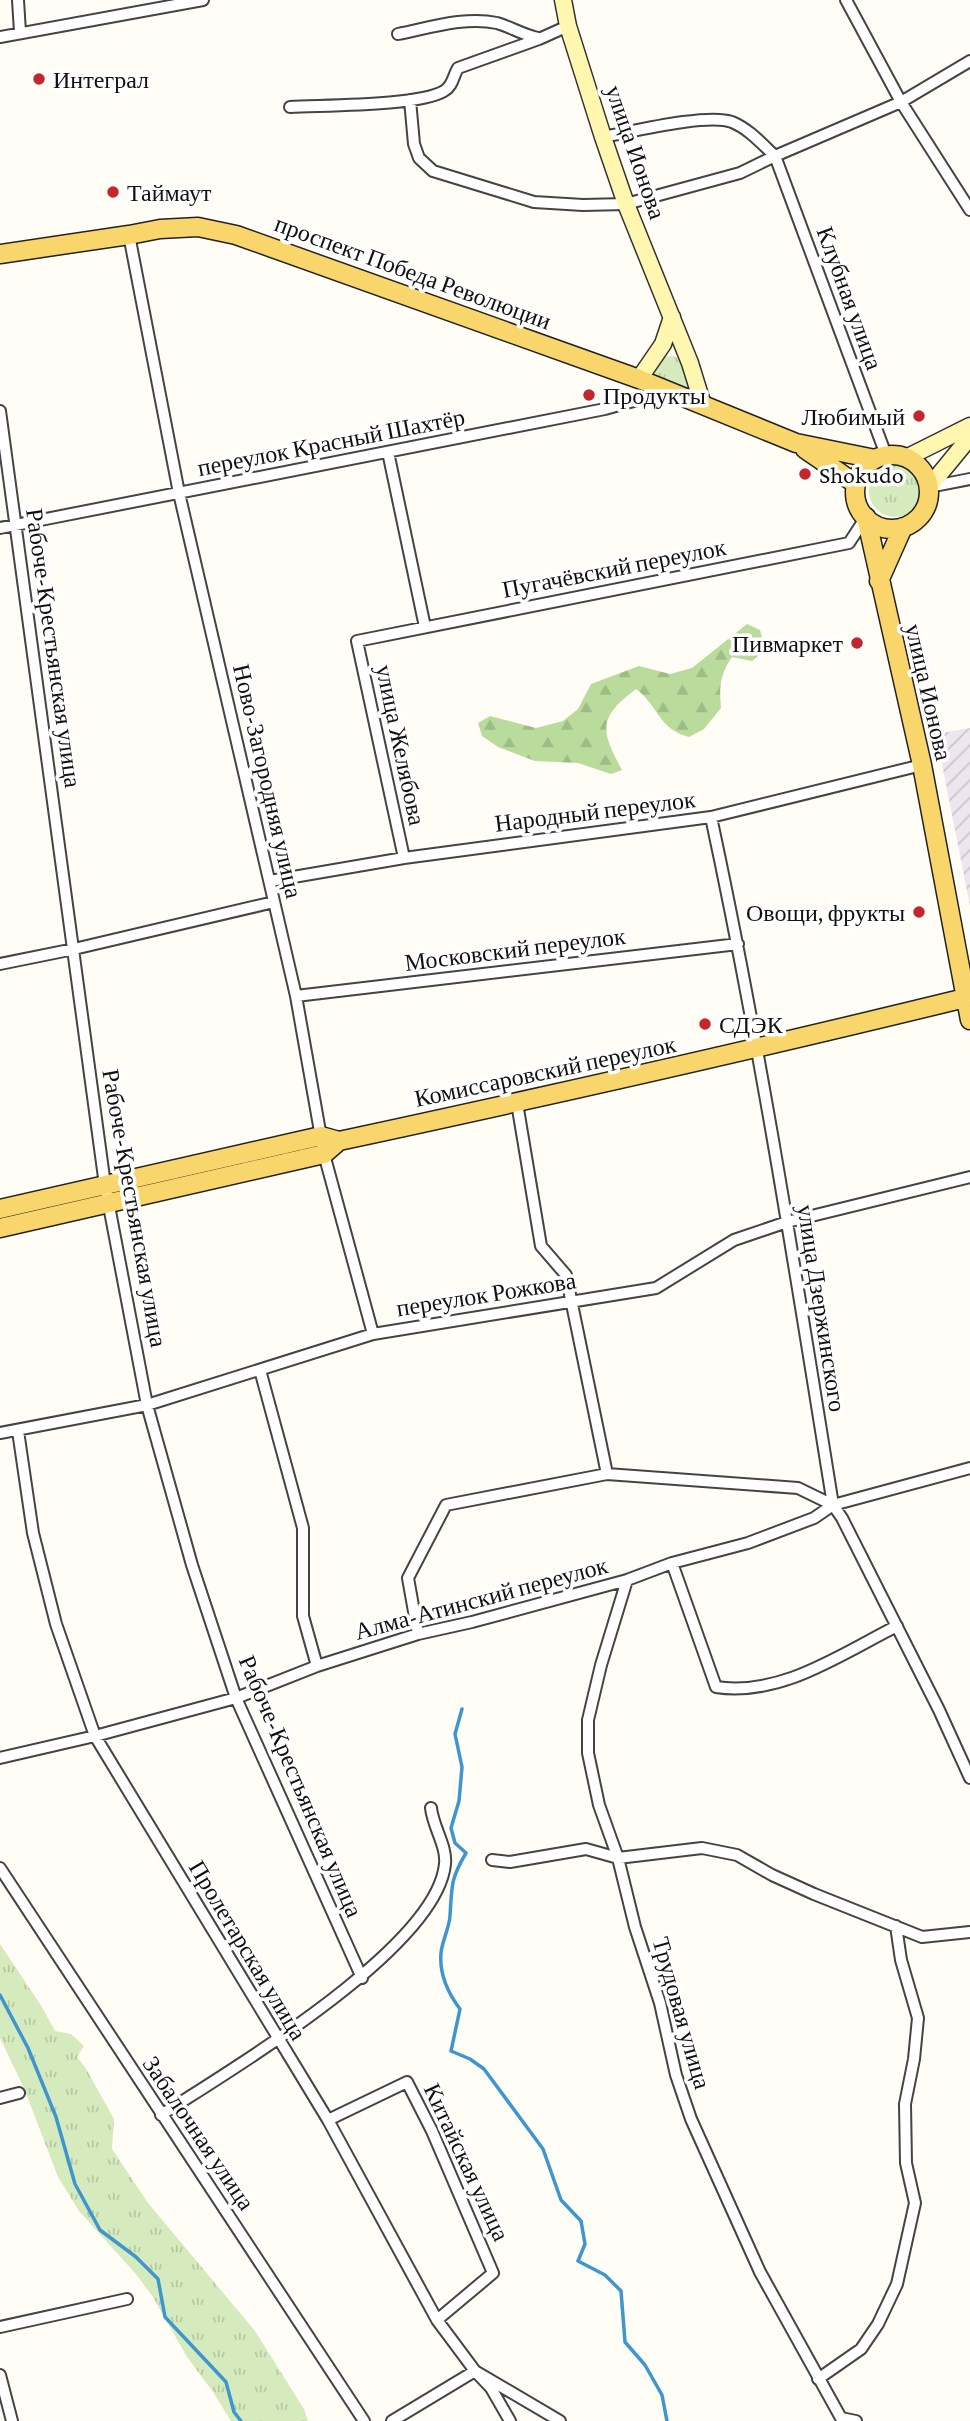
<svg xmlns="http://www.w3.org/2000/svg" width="970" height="2421" font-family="'Crimson Pro',serif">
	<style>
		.industrial { fill: url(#industrial-furrows) }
		.grass { fill: url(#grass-tufts) }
		.forest { fill: url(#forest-firs) }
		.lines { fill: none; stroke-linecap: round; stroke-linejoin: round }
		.stream { stroke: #3f96cf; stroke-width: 3.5 }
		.minor-casing { stroke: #444; stroke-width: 14 }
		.secondary-casing { stroke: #333; stroke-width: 19 }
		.primary-casing { stroke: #222; stroke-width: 21 }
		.minor { stroke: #fff; stroke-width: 10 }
		.secondary { stroke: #fff6b0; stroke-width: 16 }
		.primary { stroke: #f9d66b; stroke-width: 18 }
		.poi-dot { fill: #c4262e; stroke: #fff; stroke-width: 2.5 }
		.labels { text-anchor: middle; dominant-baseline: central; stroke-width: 7; stroke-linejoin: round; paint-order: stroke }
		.poi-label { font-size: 24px; fill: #111; stroke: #fff; text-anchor: start }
		.street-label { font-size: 24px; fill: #111; stroke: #fff }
	</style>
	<defs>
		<pattern id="industrial-furrows" width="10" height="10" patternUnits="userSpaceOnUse" patternTransform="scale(1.75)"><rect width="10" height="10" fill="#eee6ef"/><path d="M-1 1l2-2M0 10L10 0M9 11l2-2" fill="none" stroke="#cbc4cc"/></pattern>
		<pattern id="grass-tufts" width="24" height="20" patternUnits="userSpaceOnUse" patternTransform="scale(1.75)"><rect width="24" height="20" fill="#d5ebbd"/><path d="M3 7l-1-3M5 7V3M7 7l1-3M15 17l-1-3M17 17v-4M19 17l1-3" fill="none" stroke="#b6c8a1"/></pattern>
		<pattern id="forest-firs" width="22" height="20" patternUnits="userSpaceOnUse" patternTransform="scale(1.75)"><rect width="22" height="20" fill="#b9dc9c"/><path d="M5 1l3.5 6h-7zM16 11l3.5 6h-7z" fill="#9ebc85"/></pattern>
	</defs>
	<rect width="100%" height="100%" fill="#fffdf5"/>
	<path class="industrial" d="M970,728V906L936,734Z"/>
	<path class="grass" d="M674,356L681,360L691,380L688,389L652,378L654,368L663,357Z
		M869 491a26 26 0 1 1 52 0a26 26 0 1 1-52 0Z
		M0,1944L42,2007L55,2031L71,2034L84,2046L77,2057L85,2067L114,2119L112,2149L148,2203L255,2331L304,2409L308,2421H231L213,2392L187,2357L153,2297L135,2273L79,2211L58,2177L24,2088L0,2038Z"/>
	<path class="forest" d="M747,624L760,630L765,649L752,661L732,657C720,674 719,688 721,708L704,729L689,737C658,729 658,705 636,689C597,718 601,731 622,770L611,774L578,763L535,761L498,747L482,736L478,723L490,716L536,728L563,721L578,709L591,684L639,666L670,674L692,668Z"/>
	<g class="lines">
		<path class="stream" d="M462,1709L455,1734L462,1767L459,1801L451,1828L455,1843L466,1853C450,1880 452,1887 450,1916C449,1929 442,1941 441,1953C439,1975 448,1993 460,2009L451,2051L470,2059L484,2069L543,2149L561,2200L581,2221L585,2244L578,2261L605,2275L621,2291L625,2342L645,2365L662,2395L667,2421
			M0,1995L28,2048L56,2117L75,2184L100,2230L136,2257L158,2279L165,2317L226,2382L234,2412L241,2421"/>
		<defs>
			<path id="minor" d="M18,0L20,32
				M846,0L901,102L970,210
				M398,34C429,28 465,16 497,23C511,27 523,35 538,38
				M0,37L203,0
				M410,100L414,144L419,158L433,171L534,202L583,205L626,204L740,173L775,156L901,102L970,61
				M290,107C324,105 419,106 444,91C453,86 453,76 458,68L539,39L568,26
				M603,137C631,132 707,113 732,122C749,129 762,144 775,156L886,455
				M129,235L179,493L296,996L324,1154L373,1334
				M0,411L105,1185L147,1405L192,1565L236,1698L362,1978
				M388,452L425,627
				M929,487L970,479
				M0,528L605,409L666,392
				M711,817C760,1045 796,1275 833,1505L842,1518L939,1710L970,1778
				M404,858L357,641L849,543L866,517
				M270,881L404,858L711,817L922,765
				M0,964L74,949L274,902
				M296,996L738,944
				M517,1103L541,1246L566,1275L607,1474
				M260,1370L303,1528V1616L317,1666
				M18,1431L33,1533L56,1624L95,1736L328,2120L437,2320L475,2371L560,2421
				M0,1433L147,1405L373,1334L656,1288L734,1240L787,1222L970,1177
				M672,1563L716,1687C781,1697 841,1654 897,1626
				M627,1580L601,1665L588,1720V1753L599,1805L618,1858L635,1927L660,2003L676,2075L691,2119L760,2272L841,2418L856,2421
				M418,1634L408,1578L446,1505L607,1474L798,1488L833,1505
				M0,1758L95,1736L236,1698L317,1666L418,1634L472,1622L627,1580L672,1563L748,1543L814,1518L833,1505L970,1468
				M492,1860L510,1862L586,1849L618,1858L702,1848L737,1855L772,1875L814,1894L922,1937L970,1932
				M0,1868L364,2421
				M0,2098L19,2093
				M161,2115C230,2070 437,1948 445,1864C447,1846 433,1827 431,1808
				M328,2120L407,2082L432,2131L493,2273L437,2320
				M0,2327L127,2299
				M0,2375L12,2421
				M818,2379L861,2349L878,2324L897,2284L915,2203L906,2163L905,2104L914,2059L918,2018L901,1960L896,1926
				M392,2421L475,2371L491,2388L510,2421"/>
			<path id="secondary" d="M563,0L568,26L603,137L626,204L690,363L703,405
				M639,379L663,344L672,317
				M906,458L970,426
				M929,487L970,437"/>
			<path id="primary" d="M0,254L129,235L160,229L198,227L236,235L639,379L796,443L875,459
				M805,449L856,484
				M855 492a37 37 0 1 1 74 0a37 37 0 1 1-74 0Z
				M866,517L922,765L970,1020
				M879,581L903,527
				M0,1209L321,1136L339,1141C548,1096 757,1049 965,998
				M0,1228L324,1154L339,1141"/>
		</defs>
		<use href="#minor" class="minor-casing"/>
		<use href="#secondary" class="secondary-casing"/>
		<use href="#primary" class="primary-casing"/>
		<use href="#minor" class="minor"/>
		<use href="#secondary" class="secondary"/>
		<use href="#primary" class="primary"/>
	</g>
	<g class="poi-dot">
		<circle cx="39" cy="79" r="7"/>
		<circle cx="113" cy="192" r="7"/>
		<circle cx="589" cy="395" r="7"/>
		<circle cx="919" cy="416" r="7"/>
		<circle cx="805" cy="474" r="7"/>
		<circle cx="857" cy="643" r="7"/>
		<circle cx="919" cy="912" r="7"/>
		<circle cx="705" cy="1024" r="7"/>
	</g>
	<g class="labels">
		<g class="poi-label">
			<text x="53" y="79">Интеграл</text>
			<text x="127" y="192">Таймаут</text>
			<text x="603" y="395">Продукты</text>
			<text x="905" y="416" text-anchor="end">Любимый</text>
			<text x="819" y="474">Shokudo</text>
			<text x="843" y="643" text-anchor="end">Пивмаркет</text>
			<text x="905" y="912" text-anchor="end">Овощи, фрукты</text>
			<text x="719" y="1024">СДЭК</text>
		</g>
		<g class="street-label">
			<text transform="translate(636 152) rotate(71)">улица Ионова</text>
			<text transform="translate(413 272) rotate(20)">проспект Победа Революции</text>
			<text transform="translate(850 298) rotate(70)">Клубная улица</text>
			<text transform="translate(331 442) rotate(-11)">переулок Красный Шахтёр</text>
			<text transform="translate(614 568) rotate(-11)">Пугачёвский переулок</text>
			<text transform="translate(54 648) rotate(82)">Рабоче-Крестьянская улица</text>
			<text transform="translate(929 692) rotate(77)">улица Ионова</text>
			<text transform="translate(401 745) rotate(78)">улица Желябова</text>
			<text transform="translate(268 781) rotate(77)">Ново-Загородняя улица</text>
			<text transform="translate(595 811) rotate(-7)">Народный переулок</text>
			<text transform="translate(515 949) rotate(-7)">Московский переулок</text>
			<text transform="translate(545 1071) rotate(-12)">Комиссаровский переулок</text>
			<text transform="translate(135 1208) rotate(80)">Рабоче-Крестьянская улица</text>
			<text transform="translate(486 1294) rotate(-9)">переулок Рожкова</text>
			<text transform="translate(822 1308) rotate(81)">улица Дзержинского</text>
			<text transform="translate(481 1598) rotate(-15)">Алма-Атинский переулок</text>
			<text transform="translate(301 1786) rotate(67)">Рабоче-Крестьянская улица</text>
			<text transform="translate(248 1950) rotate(59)">Пролетарская улица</text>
			<text transform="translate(682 2013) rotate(74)">Трудовая улица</text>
			<text transform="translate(199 2133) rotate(56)">Забалочная улица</text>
			<text transform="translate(467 2162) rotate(65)">Китайская улица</text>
		</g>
	</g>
</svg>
